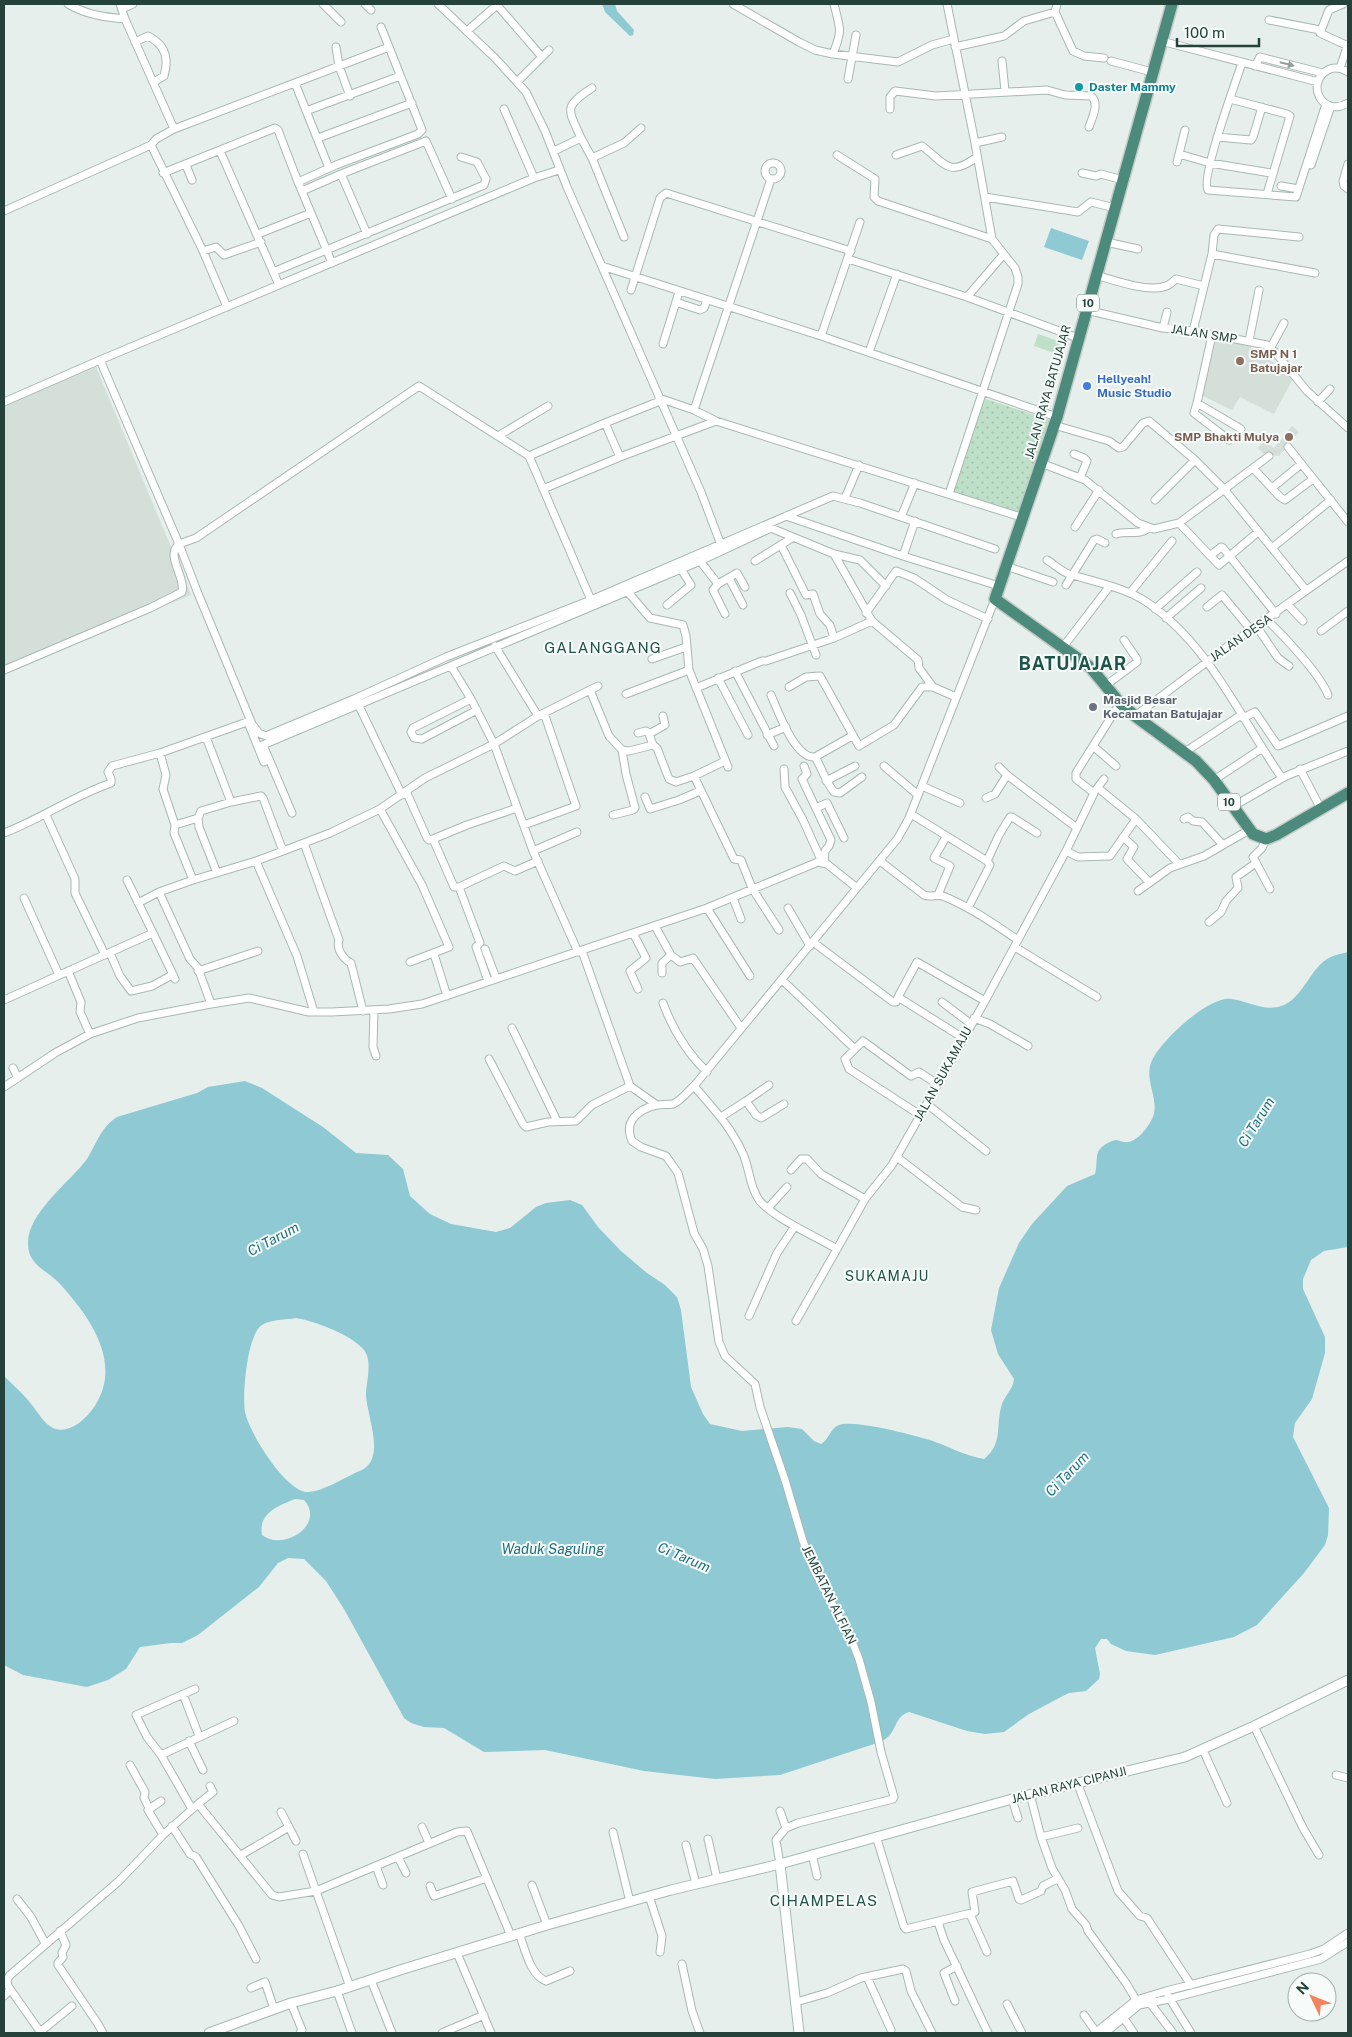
<svg xmlns="http://www.w3.org/2000/svg" width="1352" height="2037" font-family="'Public Sans',sans-serif">
	<style>
		.built { fill: #d4dfda }
		.grass { fill: url(#grass-dots) }
		.pitch { fill: #bfe0c8 }
		.water { fill: #8ec9d4; fill-rule: evenodd }
		.lines { fill: none; stroke-linecap: round; stroke-linejoin: round }
		.minor-casing { stroke: #a8b8b2; stroke-width: 9 }
		.tertiary-casing { stroke: #a8b8b2; stroke-width: 11 }
		.secondary-casing { stroke: #a4bbb3; stroke-width: 11 }
		.trunk-casing { stroke: #c2cac8; stroke-width: 14 }
		.minor { stroke: #fff; stroke-width: 7 }
		.tertiary { stroke: #fff; stroke-width: 9 }
		.secondary { stroke: #fff; stroke-width: 9 }
		.trunk { stroke: #4c8a7c; stroke-width: 11 }
		.oneway { fill: #92a09c }
		.culture-dot { fill: #0f9aa8; stroke: #f7fbf9; stroke-width: 2 }
		.education-dot { fill: #8d6e63; stroke: #f7fbf9; stroke-width: 2 }
		.shop-dot { fill: #3f7fe0; stroke: #f7fbf9; stroke-width: 2 }
		.worship-dot { fill: #6b7280; stroke: #f7fbf9; stroke-width: 2 }
		.labels { text-anchor: middle; dominant-baseline: central; stroke-width: 4; stroke-linejoin: round; paint-order: stroke }
		.shield { fill: #f7fbf9; stroke: #637a73; stroke-width: 1 }
		.shield-label { font-size: 11px; font-weight: bold; fill: #24423a }
		.culture-label { font-size: 12px; font-weight: bold; fill: #0d838f; stroke: #f7fbf9; text-anchor: start }
		.street-label { font-size: 12px; fill: #24423a; stroke: #f7fbf9 }
		.education-label { font-size: 12px; font-weight: bold; fill: #785e54; stroke: #f7fbf9; text-anchor: start }
		.shop-label { font-size: 12px; font-weight: bold; fill: #366cbe; stroke: #f7fbf9; text-anchor: start }
		.worship-label { font-size: 12px; font-weight: bold; fill: #5b616d; stroke: #f7fbf9; text-anchor: start }
		.water-label { font-size: 14px; font-style: italic; fill: #1c6f80; stroke: #f7fbf9 }
		.neighbourhood-label { font-size: 14px; letter-spacing: 1px; fill: #1f5548; stroke: #f7fbf9 }
		.quarter-label { font-size: 15px; letter-spacing: 1px; fill: #1f5548; stroke: #f7fbf9 }
		.district-label { font-size: 18px; font-weight: bold; letter-spacing: 1px; fill: #1f5548; stroke: #f7fbf9 }
	</style>
	<defs>
		<pattern id="grass-dots" width="8" height="8" patternUnits="userSpaceOnUse" patternTransform="scale(1.25)"><rect width="8" height="8" fill="#bfe0c8"/><path d="M2 2h.1M6 6h.1" fill="none" stroke="#a4c1ad" stroke-width="1.8" stroke-linecap="round"/></pattern>
	</defs>
	<rect width="100%" height="100%" fill="#e6efeb"/>
	<path class="built" d="M1214,337L1248,345L1294,377L1274,414L1240,397L1232,410L1201,395Z
		M96,367L191,595L4,673V403Z
		M1292,426L1299,432L1279,456L1264,454L1258,448L1264,441L1274,448Z"/>
	<path class="grass" d="M983,398L1050,420L1019,515L952,493Z"/>
	<path class="pitch" d="M1038,334L1061,342L1057,354L1034,346Z"/>
	<path class="water" d="M602,4H615L617,11L634,30L633,35L630,36L605,12Z
		M1051,228L1089,241L1082,260L1044,247Z
		M1348,952V1247L1324,1251L1311,1260L1303,1279V1289L1325,1337V1353L1312,1399L1295,1423L1293,1437L1329,1508L1328,1535L1325,1545L1304,1573L1257,1625L1234,1637L1155,1655L1126,1651L1111,1644L1107,1639H1101L1095,1648L1100,1674L1099,1679L1086,1691L1069,1693L1061,1697L1029,1714L1004,1732L985,1734L967,1731L909,1712C893,1716 898,1735 880,1742L780,1775L715,1779L644,1771L545,1750L484,1752L444,1728L424,1727L411,1723L404,1718L344,1609L326,1581L304,1559L288,1558L278,1563L259,1587L198,1635L182,1643H171L140,1647L126,1669L108,1680L87,1687L23,1675L4,1665V1376C12,1384 21,1392 28,1400C35,1408 40,1417 47,1424C65,1440 87,1419 96,1404C122,1361 89,1316 60,1284C49,1271 28,1266 28,1244C27,1213 70,1182 87,1159C97,1143 101,1127 117,1117L197,1093L208,1087L245,1081L262,1088L323,1127L356,1153L388,1155L403,1169L410,1196L430,1214L451,1224L496,1232L510,1228L536,1207L546,1203L570,1200L582,1205L598,1227L621,1251L647,1273L665,1285L677,1297L681,1310L691,1387L703,1414L710,1424L742,1431L788,1427L802,1429L814,1441L821,1444C829,1440 830,1428 839,1425C854,1419 913,1435 930,1440C948,1446 965,1456 984,1459C1004,1443 995,1425 1002,1404C1006,1394 1013,1389 1014,1379L998,1354L991,1330L999,1288L1019,1243L1032,1224L1067,1186L1095,1174C1097,1167 1096,1158 1098,1152C1101,1146 1111,1140 1117,1140C1121,1141 1124,1143 1128,1142C1138,1141 1148,1127 1152,1119C1161,1102 1144,1081 1151,1063C1158,1043 1208,996 1231,999C1250,1001 1266,1014 1286,1004C1304,994 1310,970 1327,959C1333,955 1341,954 1348,952ZM296,1318C315,1321 352,1335 364,1350C373,1362 366,1382 366,1395C367,1417 386,1457 362,1470C346,1476 322,1493 306,1492C284,1489 249,1432 245,1412C242,1396 247,1334 262,1325C271,1319 286,1320 296,1318ZM295,1499L304,1500C326,1524 284,1552 262,1535C258,1513 278,1506 295,1499Z"/>
	<g class="lines">
		<defs>
			<path id="minor" d="M68,4C87,15 104,17 125,19L174,129
				M120,4L125,19
				M323,4L341,22
				M365,4L371,10
				M438,4L495,58L526,92L545,131L567,187L701,492L721,545
				M733,4L799,42L815,50L833,54L898,62L932,45L954,39
				M947,4L975,143L992,239L1015,268L1018,277V284L949,494
				M1343,4L1329,10L1320,33L1348,46
				M122,9L133,4
				M1055,12L1057,4
				M1269,20L1320,30
				M381,27L389,47
				M467,31L497,5L542,57
				M1161,41L1318,82
				M135,42L148,36C166,45 169,59 164,76L154,82
				M336,47L339,66L350,96
				M955,47L1004,36L1024,21L1055,12L1073,51L1084,56L1104,58
				M833,54C843,28 840,30 834,4
				M1002,61L1005,91
				M1111,61L1152,72
				M1242,63C1236,81 1200,179 1208,190L1296,197L1326,104
				M1255,66L1260,57L1323,73
				M1340,68L1348,44
				M1348,72C1343,69 1336,67 1330,69C1304,80 1321,119 1348,103
				M848,79L856,35
				M517,82L549,50
				M295,83L329,168
				M1230,99L1287,114L1290,116L1267,194
				M504,109L534,178
				M890,109V97L895,91L936,96L1047,90L1065,95L1091,96C1100,103 1092,118 1089,127
				M306,111L400,76
				M1217,137L1251,140L1253,137L1262,107
				M318,138L412,103
				M581,138C568,109 563,107 592,88
				M975,143L1002,137
				M151,145L203,251L227,307
				M220,151L279,285
				M554,151L581,138L592,158L624,237
				M1179,154L1210,163L1271,173
				M837,155L875,179L874,197L878,201L992,239
				M896,155L922,146C946,164 948,178 977,157
				M592,158L624,143L641,128
				M1177,162L1185,130
				M765 171a8 8 0 1 1 16 0a8 8 0 1 1-16 0Z
				M1348,164L1343,181L1344,186L1348,189
				M186,165L192,180
				M1311,165L1331,106
				M163,173L275,128L278,130L298,182
				M1082,173L1096,176L1101,174L1123,180
				M341,174L426,141L452,199
				M1281,186L1299,189
				M302,191L341,174L367,234
				M985,197L1078,212L1091,202L1115,208
				M4,211L151,145L156,139L174,129L389,47L422,130L418,134L336,165L298,182L332,263
				M258,234L311,213
				M1106,242L1138,249
				M203,251L216,247L224,255L261,242
				M1212,254L1315,273
				M848,259L967,297L1078,338
				M602,266L821,336L1057,417
				M273,272L484,185L486,179L477,162L461,157
				M1096,275C1113,280 1149,293 1166,286C1170,285 1173,281 1176,279L1204,286
				M631,290L660,198L666,193L851,251
				M967,297L1004,254
				M676,302L700,310L704,308L707,300
				M1086,310L1163,328L1193,331L1267,345L1275,352L1307,391L1348,428
				M1163,328L1167,312
				M1193,331L1212,254L1214,235L1218,229L1299,237
				M1212,335L1197,403L1241,429
				M821,336L860,222
				M1249,341L1259,290
				M663,344L679,292
				M1271,347L1284,323
				M869,352L897,274
				M659,398L694,410L716,421L1024,518
				M4,402L100,360L534,178L559,170
				M1318,402L1330,389
				M1197,403L1194,413L1229,440
				M694,410L771,179
				M605,423L620,457
				M1054,425L1109,441L1119,448L1123,447L1143,423L1149,421L1195,460L1224,489L1306,590
				M498,436L548,406
				M1288,447L1348,522
				M1074,454L1084,458L1087,461L1080,478
				M529,456L605,423L660,401
				M1041,463L1085,480L1138,523L1154,529L1179,523L1269,456
				M1253,468L1280,497L1285,500L1313,479
				M1272,488L1301,464
				M543,489L620,457L716,421
				M845,498L859,465
				M1155,500L1195,460
				M786,516L903,556L915,521
				M901,517L915,483
				M1179,523L1219,565L1258,532
				M1075,527L1099,490
				M1116,534C1127,530 1139,536 1149,528
				M781,545L806,595L813,594L820,614L830,625L834,638
				M1272,548L1331,500
				M834,554L872,621L918,660L919,668L933,687
				M903,556L999,586
				M1210,556L1221,547L1223,548L1276,614
				M1047,560C1054,564 1062,572 1069,574C1093,581 1125,588 1145,601C1209,643 1240,718 1282,778
				M700,561L718,584L737,573L745,587
				M755,561L792,538
				M1006,566L1053,582
				M729,578L743,605
				M718,584L713,590L725,614
				M1066,585L1094,540L1097,539L1105,543
				M627,591L650,618L683,625L686,636L689,670L728,767
				M790,593L801,615L816,655
				M1130,593L1172,541
				M591,600L529,456L419,386L196,538L179,544L197,591L252,724L259,733L266,736L354,699L446,657L591,600L833,496L860,503L995,549
				M667,605L691,585L681,569
				M1288,605L1303,621
				M1207,607L1222,595L1252,631
				M1155,609L1197,572
				M866,613L896,571L914,578L947,600L988,619
				M1166,618L1201,588
				M1267,620C1284,636 1320,674 1328,695
				M1257,627L1278,658L1289,666
				M1321,631L1348,611
				M495,646L538,716
				M1063,647L1109,587
				M652,659L686,647
				M451,666L471,699L494,744L533,851L578,952
				M4,670L150,608L182,592C186,577 165,556 179,544L100,360
				M735,671L774,746
				M718,678L748,735
				M1105,686L1137,662V659L1124,640
				M789,687L806,677L820,676L859,746L894,725L922,687H933L956,697
				M696,688L762,661H766L834,638L872,621
				M590,690L609,736L622,750L626,774L635,808L633,810L613,815
				M626,694L689,670
				M771,695C778,711 795,759 815,757C822,768 825,781 834,792L840,793L862,777
				M471,699L413,728L411,732L414,738L422,739L477,710
				M358,704L402,795
				M663,716L665,725L649,734L653,745L657,748L669,779L676,782L694,776L734,859L741,860L752,888L779,930
				M1135,716L1232,643L1348,561
				M1243,718L1255,712L1278,746L1348,716
				M249,725L264,762
				M638,733L646,731L649,733
				M767,735L786,727
				M206,737L231,802
				M263,745L292,813
				M1093,746L1116,766
				M258,747L700,561L771,528L834,554L860,560L886,586
				M622,750L629,751L653,745
				M1185,752L1241,715
				M160,753L166,775L163,789L175,825L174,833L193,880L159,892L190,959L198,968L211,1004
				M815,757L852,736
				M804,766L807,774L802,779L831,840L829,846L825,851L824,863
				M884,766L918,795
				M999,767L1007,775
				M784,769L785,787L803,820L822,862
				M1300,769L1321,809
				M694,776L725,761
				M1214,780L1261,749
				M826,781L855,766
				M922,786L960,803
				M1098,788L1136,819L1179,864
				M406,791L427,838L429,840L433,839L454,887H459L480,943L476,947L488,981
				M1095,791L1104,779
				M645,797L650,809L679,800L700,791
				M986,798L995,794L1007,775L1077,828
				M1232,807L1286,776L1348,751
				M816,808L827,803L844,838
				M380,809L422,885L449,947L410,962
				M911,814L987,861
				M46,815L75,879V893L105,955
				M198,818L199,827L217,873
				M1184,819L1188,817L1193,821L1202,822L1223,845
				M175,825L198,818L201,811L231,802L261,796L263,798L283,851L330,833L380,809L425,778L494,744L538,716L598,686
				M524,825L576,806L544,713
				M4,833C41,819 73,796 111,783V779L108,772L112,766L160,753L247,722
				M1123,837L1134,847L1127,859L1149,882
				M433,839L467,825L517,808
				M1266,839L1262,848L1253,857L1270,889
				M304,843L339,940C336,949 343,959 351,963L363,1011
				M533,851L577,832
				M1066,851L1078,857L1110,856L1136,819
				M256,861L297,956L314,1012
				M880,861L924,895C931,898 936,894 943,896C970,907 994,924 1018,940
				M127,880L153,933
				M193,880L256,861L283,851
				M459,887L504,866L515,871L538,861
				M1138,891L1170,868L1204,856L1249,830
				M938,895L950,866L934,858L946,837
				M24,898L59,975
				M733,898L741,919
				M138,903L159,892
				M707,908L750,976
				M788,908L810,946
				M968,908L989,867L990,865L987,861L999,835L1010,817H1012L1037,833
				M1209,922L1221,912L1226,901L1238,888L1236,877L1256,863
				M655,926L671,955L680,962L693,958L741,1028
				M633,933L646,958L630,971L638,989
				M813,942L893,1002H896L898,997L963,1038
				M1015,947L1097,997
				M485,949L496,978
				M582,951L630,1086L657,1105
				M110,953L120,976L131,991L152,986L172,975
				M434,954L447,996
				M68,971L81,1002L80,1012L90,1034
				M198,971L258,951
				M662,973V963L671,955
				M782,980L855,1049
				M898,997L917,962L985,1001
				M4,1000L153,933L175,979
				M942,1002L971,1024
				M663,1003C673,1030 686,1052 707,1072
				M374,1010L373,1047L376,1056
				M974,1018L990,1024L1028,1046
				M512,1028L557,1121
				M489,1059L523,1124L526,1127L548,1122L576,1121L592,1105L630,1086
				M13,1068L18,1078
				M694,1086C712,1107 732,1128 743,1154C750,1169 749,1186 759,1200C773,1218 817,1237 837,1249L865,1199L892,1165L985,1001L1066,851L1094,793L1076,779V773L1120,703
				M4,1087L55,1053L90,1034L138,1018L211,1004L249,998L309,1012H332L389,1009L422,1004L707,908L818,862L827,864L857,888
				M746,1101L769,1085
				M927,1104L986,1151
				M920,1115L849,1069L845,1059L863,1041L911,1076L919,1072L937,1084
				M721,1117L746,1101L756,1115L761,1118L784,1104
				M897,1157L962,1207L976,1210
				M791,1170L801,1159H807L821,1174L865,1199
				M768,1208L787,1187
				M749,1316L777,1253L795,1226
				M796,1321L837,1249
				M183,1694L199,1736
				M1254,1726L1303,1828L1319,1855
				M189,1741L203,1770
				M1203,1750L1227,1803
				M161,1755L234,1721
				M130,1765L145,1792L144,1798L149,1808
				M1336,1775L1348,1778
				M1077,1782L1118,1891L1140,1916L1147,1918L1191,1985
				M1030,1794L1041,1837L1052,1868L1065,1890L1072,1909L1086,1925L1088,1931L1126,1983L1138,2003
				M1012,1799L1018,1818
				M161,1801L148,1810L163,1835
				M198,1804L213,1792L210,1786
				M192,1809L161,1755L147,1737L136,1715L195,1689
				M780,1811L786,1828
				M281,1812L289,1827
				M172,1826L190,1854L196,1857L239,1926L256,1959
				M422,1827L429,1843
				M613,1832L630,1902
				M876,1836L904,1927L906,1929L975,1912L972,1892L1013,1881L1019,1899L1021,1900L1041,1891L1043,1886L1057,1879
				M1041,1837L1078,1828
				M708,1839L717,1879
				M686,1845L696,1884
				M303,1854L316,1891L457,1832L467,1831L511,1936
				M812,1854L817,1876
				M241,1855L289,1827L296,1841
				M398,1857L406,1873
				M780,1864L776,1840L786,1828L798,1823L893,1799L894,1797L881,1752L871,1702L859,1659L852,1641L814,1570L803,1541L785,1480L760,1407L755,1384L725,1356L719,1342L708,1266L703,1249L694,1233L678,1173L666,1156L641,1147L632,1141C623,1121 639,1109 657,1105C662,1104 667,1105 673,1104C681,1101 688,1091 694,1086L898,838L909,818L995,599
				M376,1866L383,1885
				M532,1885L547,1925
				M430,1886L434,1896L487,1878
				M649,1896L662,1936L660,1952
				M17,1899L31,1917L45,1943
				M970,1914L987,1952
				M938,1922L944,1940L988,2033
				M60,1931L66,1945L62,1953L63,1957L58,1963V1965L98,2024L103,2033
				M519,1933C525,1949 530,1975 546,1981L570,1971
				M457,1953L491,2033
				M682,1964L692,2011L700,2033
				M867,1977L891,2030
				M371,1980L392,2033
				M251,1988L265,1982L274,2009
				M337,1991L352,2033
				M4,1996L10,1990
				M1168,1996L1191,2033
				M955,2001L944,1973L957,1966
				M796,2002L827,1993L861,1978L903,1969L906,1971L911,1991L932,2033
				M291,2003L302,2030L300,2033
				M1150,2003L1173,2033
				M1007,2004L1022,2033
				M1084,2015L1096,2032
				M1123,2017L1134,2033
				M40,2032L72,2006
				M41,2033L8,1986L7,1981L9,1976L119,1881L163,1835L198,1804L272,1895L279,1897L316,1891L350,1987
				M442,2033L484,2015
				M1095,2033L1136,2000L1166,1991L1310,1954L1324,1949L1348,1933
				M1105,2033L1139,2005L1169,1999L1321,1959L1348,1942"/>
			<path id="tertiary" d="M209,2033L291,2003L337,1991L400,1970L547,1925L671,1890L780,1864"/>
			<path id="secondary" d="M799,2033L780,1864L1012,1799L1185,1757L1254,1726L1348,1680"/>
			<path id="trunk" d="M1172,4L1057,417L995,599L1090,667L1120,703L1135,716L1196,761L1214,780L1253,834L1266,839L1276,835L1348,793"/>
		</defs>
		<use href="#minor" class="minor-casing"/>
		<use href="#tertiary" class="tertiary-casing"/>
		<use href="#secondary" class="secondary-casing"/>
		<use href="#trunk" class="trunk-casing"/>
		<use href="#minor" class="minor"/>
		<use href="#tertiary" class="tertiary"/>
		<use href="#secondary" class="secondary"/>
		<use href="#trunk" class="trunk"/>
	</g>
	<defs><path id="oneway-solid" d="M-6-.8H1V-3.2L6.5 0L1 3.2V.8H-6Z" transform="scale(1.25)"/></defs>
	<use class="oneway" href="#oneway-solid" transform="translate(1287 64) rotate(14)"/>
	<circle class="culture-dot" cx="1079" cy="87" r="5"/>
	<g class="education-dot">
		<circle cx="1240" cy="361" r="5"/>
		<circle cx="1289" cy="437" r="5"/>
	</g>
	<circle class="shop-dot" cx="1087" cy="386" r="5"/>
	<circle class="worship-dot" cx="1093" cy="707" r="5"/>
	<g class="labels">
		<g class="shield">
			<rect x="1077" y="294.5" width="22" height="17" rx="4"/>
			<rect x="1218" y="793.5" width="22" height="17" rx="4"/>
		</g>
		<g class="shield-label">
			<text x="1088" y="303">10</text>
			<text x="1229" y="802">10</text>
		</g>
		<g class="culture-label">
			<text x="1089" y="87">Daster Mammy</text>
		</g>
		<g class="street-label">
			<text transform="translate(1204 334) rotate(9)">JALAN SMP</text>
			<text transform="translate(1048 392) rotate(-74)">JALAN RAYA BATUJAJAR</text>
			<text transform="translate(1241 638) rotate(-35)">JALAN DESA</text>
			<text transform="translate(943 1074) rotate(-61)">JALAN SUKAMAJU</text>
			<text transform="translate(829 1595) rotate(64)">JEMBATAN ALFIAN</text>
			<text transform="translate(1069 1785) rotate(-14)">JALAN RAYA CIPANJI</text>
		</g>
		<g class="education-label">
			<text x="1250" y="354">SMP N 1<tspan x="1250" dy="14">Batujajar</tspan></text>
			<text x="1279" y="437" text-anchor="end">SMP Bhakti Mulya</text>
		</g>
		<g class="shop-label">
			<text x="1097" y="379">Hellyeah!<tspan x="1097" dy="14">Music Studio</tspan></text>
		</g>
		<g class="worship-label">
			<text x="1103" y="700">Masjid Besar<tspan x="1103" dy="14">Kecamatan Batujajar</tspan></text>
		</g>
		<g class="water-label">
			<text transform="translate(1256 1122) rotate(-58)">Ci Tarum</text>
			<text transform="translate(273 1239) rotate(-28)">Ci Tarum</text>
			<text transform="translate(1067 1474) rotate(-46)">Ci Tarum</text>
			<text x="553" y="1549">Waduk Saguling</text>
			<text transform="translate(684 1557) rotate(23)">Ci Tarum</text>
		</g>
		<g class="neighbourhood-label">
			<text x="887" y="1276">SUKAMAJU</text>
		</g>
		<g class="quarter-label">
			<text x="603" y="647">GALANGGANG</text>
			<text x="824" y="1900">CIHAMPELAS</text>
		</g>
		<g class="district-label">
			<text x="1073" y="663">BATUJAJAR</text>
		</g>
	</g>
	<rect width="1352" height="2037" fill="none" stroke="#24423a" stroke-width="10"/>
	<g transform="translate(1312 1997) rotate(313)"><circle r="24" fill="#f7fbf9" stroke="#a3b1ad"/>
	<path d="M0-4L9 19L0 12L-9 19Z" fill="#f4845f"/>
	<text y="-8" font-size="14" font-weight="bold" text-anchor="middle" fill="#24423a">N</text>
	</g>
	<path d="M1177 38v8h82v-8" fill="none" stroke="#24423a" stroke-width="2.5"/>
	<text x="1184" y="38" font-size="15" fill="#24423a" stroke="#f7fbf9" stroke-width="4" paint-order="stroke">100 m</text>
</svg>
